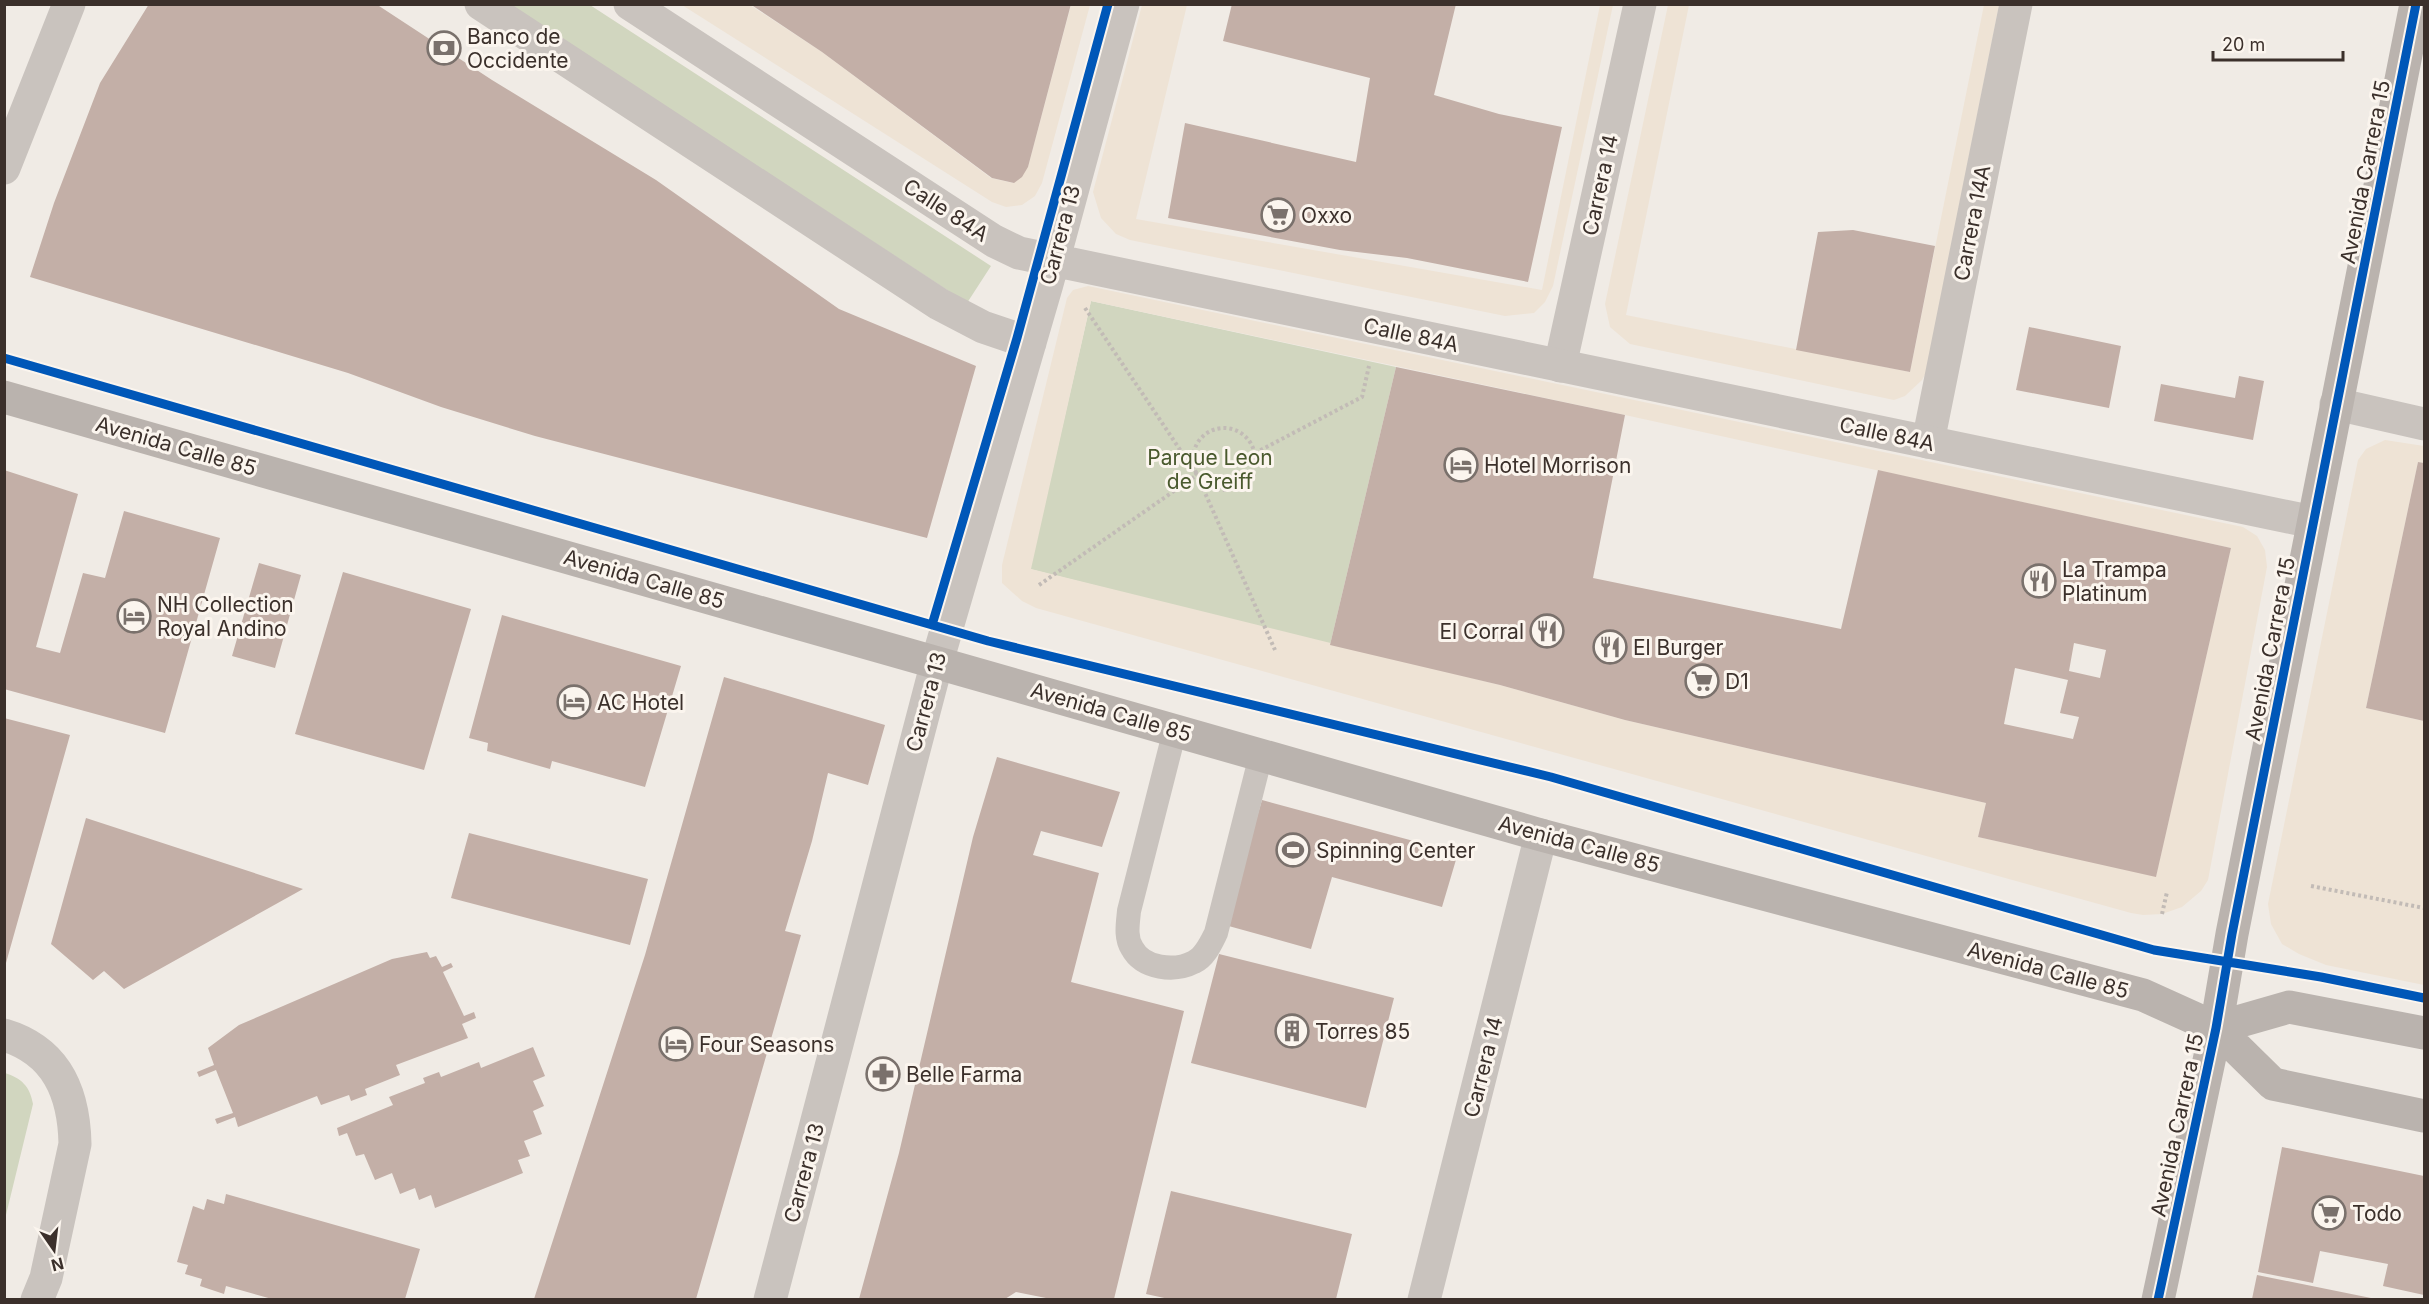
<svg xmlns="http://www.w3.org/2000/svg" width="2429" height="1304" font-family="Inter,sans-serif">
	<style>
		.green { fill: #d1d6bf }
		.plaza { fill: #eee3d5; fill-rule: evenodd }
		.building { fill: #c3afa7; fill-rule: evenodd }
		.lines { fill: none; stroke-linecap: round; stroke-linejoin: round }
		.path { stroke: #c2bbb6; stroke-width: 4; stroke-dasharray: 3 3; stroke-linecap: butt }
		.service { stroke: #c9c3be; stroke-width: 24 }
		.minor { stroke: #c9c3be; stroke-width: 33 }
		.tertiary { stroke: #c9c3be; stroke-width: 33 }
		.secondary { stroke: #bab3ae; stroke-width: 33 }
		.cycleway-casing { stroke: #fbf5ee; stroke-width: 13 }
		.cycleway { stroke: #0057b8; stroke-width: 9 }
		.labels { text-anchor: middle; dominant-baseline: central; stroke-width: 6; stroke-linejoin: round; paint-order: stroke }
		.poi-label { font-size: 21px; fill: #3b302b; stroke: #fbf5ee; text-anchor: start }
		.street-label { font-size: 21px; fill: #3b302b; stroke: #fbf5ee }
		.park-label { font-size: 21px; fill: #4a5a2e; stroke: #fbf5ee }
	</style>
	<rect width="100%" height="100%" fill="#f0ebe5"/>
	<path class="green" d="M510,5H590L991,266L967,303Z
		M1091,301L1396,367L1330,645L1030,569Z
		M5,1073C21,1078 30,1086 33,1104L5,1219Z"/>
	<path class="plaza" d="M682,5H750L822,52L991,178L1013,183L1028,167L1071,5H1090L1042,183L1035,196L1022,205L1006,207L992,202Z
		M1142,5H1187L1136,219L1542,290L1600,5H1613L1553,286L1545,302L1534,313L1505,316L1130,240L1116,234L1101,218L1093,192Z
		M1668,5H1689L1626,315L1910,372L1984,5H1999L1926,373L1922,380L1905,396L1894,400L1630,344L1610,327L1605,304Z
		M1088,286L2243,527L2257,536L2265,550L2267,567L2208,880L2201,891L2182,907L2162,914L2143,915L2131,913L1036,608L1022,601L1002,583V565L1067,298L1073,290ZM1091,301L1625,415L2231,548L2156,876L1978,837L1986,803L1625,720L1500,685L1031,569Z
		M2385,440L2424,446V463L2418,462L2366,708L2424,721V985L2326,965L2299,954L2282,944L2271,924L2268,904L2358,460L2366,449Z"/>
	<path class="building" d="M149,4H376L492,80L656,180L839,309L976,366L927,538L535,436L441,407L348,373L30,277L54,203L100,83Z
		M750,4H1071L1028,167L1022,177L1014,183L992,178L822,52Z
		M1232,4H1456L1434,95L1499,114L1562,127L1528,282L1407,258L1340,250L1168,218L1185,123L1356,162L1370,78L1223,41Z
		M1853,230L1935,246L1910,372L1796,350L1818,232Z
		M2029,327L2121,346L2109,408L2016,390Z
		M1396,367L1625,415L1593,578L1841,629L1878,470L2231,548L2156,877L1978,837L1986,803L1625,720L1500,685L1330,645ZM2074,643L2106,650L2100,678L2069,671ZM2015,668L2068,680L2060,713L2079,717L2073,739L2004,724Z
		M2239,376L2264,381L2253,440L2154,421L2161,384L2235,398Z
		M2418,462L2424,463V721L2366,708Z
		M4,470L78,494L36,647L60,653L83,573L105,578L124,511L220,538L165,733L4,689Z
		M259,563L301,575L275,668L232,656Z
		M343,572L471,609L424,770L295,734Z
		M502,615L681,666L645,787L552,761L550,769L487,751L488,743L469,738Z
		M724,677L885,725L868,785L828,773L812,841L785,931L801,935L696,1299H534L645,955Z
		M4,718L70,735L6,963L4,962Z
		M997,757L1120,792L1102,847L1041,831L1033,855L1099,873L1071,982L1184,1011L1114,1299H1051L1016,1292L1005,1299H859L899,1153L973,837Z
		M1262,800L1458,853L1442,907L1332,877L1311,949L1225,925Z
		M86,818L303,889L124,989L104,971L93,980L51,944Z
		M469,833L648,879L630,945L451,898Z
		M427,952L430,958L436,956L442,967L451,963L453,967L443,972L464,1016L474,1012L476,1018L462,1024L468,1038L396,1065L400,1075L365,1089L367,1095L351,1101L349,1095L321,1105L317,1096L238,1127L235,1117L217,1124L215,1119L233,1113L216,1070L199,1077L197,1072L214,1065L208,1048L239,1025L392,959Z
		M1219,954L1394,998L1366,1108L1191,1063Z
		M533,1047L545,1076L533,1081L544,1106L533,1111L542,1134L524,1141L530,1156L518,1160L523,1173L435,1208L431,1195L419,1200L415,1188L400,1194L392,1173L375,1180L364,1154L356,1156L347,1133L339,1136L337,1128L393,1105L389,1097L425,1083L423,1078L439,1072L441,1077L479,1062L481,1068Z
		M2282,1147L2424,1176V1295L2383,1286L2388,1264L2320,1251L2313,1283L2258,1272Z
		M1171,1191L1352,1234L1336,1299H1169L1146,1294Z
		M226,1194L420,1249L405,1299H272L226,1286L224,1294L200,1286L202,1279L185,1274L188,1265L177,1262L193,1206L204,1210L207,1199L224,1204Z
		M2257,1275L2371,1298V1299H2252Z"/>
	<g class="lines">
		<path class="path" d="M1085,308L1197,475L1275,650
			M1193 459a31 31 0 1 1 62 0a31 31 0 1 1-62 0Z
			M1255,453L1362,397L1369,366
			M1039,585L1197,475
			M2311,886L2424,908
			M2162,914L2167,892"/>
		<path class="service" d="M1175,730L1129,911C1128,923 1125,937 1132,948C1143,969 1175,972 1194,962C1205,957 1211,943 1216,933L1261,755"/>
		<path class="minor" d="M4,168L69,4
			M1560,366L1640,4
			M2336,404L2424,424
			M1928,442L2016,4
			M4,1035C57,1051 74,1093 75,1144L46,1278L37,1300
			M770,1300L937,662
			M1424,1300L1541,835"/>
		<path class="tertiary" d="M481,4L939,304L983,327L1030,343
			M630,4L994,241L1019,253L2313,522
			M937,662L1047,284L1123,4"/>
		<path class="secondary" d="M4,397L1541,835L2143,995L2216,1028L2273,1084L2424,1116
			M2216,1028L2289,1007L2424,1033
			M2158,1300L2216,1028L2232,934L2416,4"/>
		<defs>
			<path id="cycleway" d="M4,358L988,641L1551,777L2154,950L2321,977L2424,998
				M932,625L1017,338L1108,4
				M2158,1300L2216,1028L2232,934L2416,4"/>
		</defs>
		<use href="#cycleway" class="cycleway-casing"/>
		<use href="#cycleway" class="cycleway"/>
	</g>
	<defs>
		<symbol id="bank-ring" viewBox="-11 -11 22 22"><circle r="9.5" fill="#fbf5ee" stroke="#7a716c" stroke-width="1.5"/><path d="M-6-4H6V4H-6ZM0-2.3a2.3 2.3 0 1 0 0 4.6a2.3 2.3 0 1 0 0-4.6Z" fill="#7a716c"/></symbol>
		<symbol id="supermarket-ring" viewBox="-11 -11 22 22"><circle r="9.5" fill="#fbf5ee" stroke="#7a716c" stroke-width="1.5"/><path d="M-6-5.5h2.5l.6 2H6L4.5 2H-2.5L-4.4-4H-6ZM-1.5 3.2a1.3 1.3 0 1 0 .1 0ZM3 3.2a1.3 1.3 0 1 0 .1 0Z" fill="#7a716c"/></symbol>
		<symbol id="hotel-ring" viewBox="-11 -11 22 22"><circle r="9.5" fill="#fbf5ee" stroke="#7a716c" stroke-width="1.5"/><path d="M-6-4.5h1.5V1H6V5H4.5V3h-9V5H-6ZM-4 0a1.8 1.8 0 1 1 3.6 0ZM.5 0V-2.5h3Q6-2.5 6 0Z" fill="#7a716c"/></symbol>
		<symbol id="restaurant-ring" viewBox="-11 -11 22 22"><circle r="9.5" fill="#fbf5ee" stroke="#7a716c" stroke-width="1.5"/><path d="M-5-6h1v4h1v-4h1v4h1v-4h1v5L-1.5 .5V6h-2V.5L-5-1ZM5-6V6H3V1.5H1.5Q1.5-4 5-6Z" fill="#7a716c"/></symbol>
		<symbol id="stadium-ring" viewBox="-11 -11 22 22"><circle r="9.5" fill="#fbf5ee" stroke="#7a716c" stroke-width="1.5"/><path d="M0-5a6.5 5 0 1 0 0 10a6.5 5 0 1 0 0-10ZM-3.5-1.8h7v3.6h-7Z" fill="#7a716c"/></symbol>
		<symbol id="building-ring" viewBox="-11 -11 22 22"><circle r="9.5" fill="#fbf5ee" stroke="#7a716c" stroke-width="1.5"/><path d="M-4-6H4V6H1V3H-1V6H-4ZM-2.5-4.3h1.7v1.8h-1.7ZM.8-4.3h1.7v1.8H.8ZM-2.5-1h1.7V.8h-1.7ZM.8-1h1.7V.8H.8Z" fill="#7a716c"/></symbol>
		<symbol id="pharmacy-ring" viewBox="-11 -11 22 22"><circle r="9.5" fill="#fbf5ee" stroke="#7a716c" stroke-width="1.5"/><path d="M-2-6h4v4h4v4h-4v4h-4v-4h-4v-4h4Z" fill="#7a716c"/></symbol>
	</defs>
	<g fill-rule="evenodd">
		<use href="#bank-ring" x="425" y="29" width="38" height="38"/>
		<use href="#supermarket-ring" x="1259" y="196" width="38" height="38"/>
		<use href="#hotel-ring" x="1442" y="446" width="38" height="38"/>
		<use href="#restaurant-ring" x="2020" y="562" width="38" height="38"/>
		<use href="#hotel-ring" x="115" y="597" width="38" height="38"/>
		<use href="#restaurant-ring" x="1528" y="612" width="38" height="38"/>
		<use href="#restaurant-ring" x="1591" y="628" width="38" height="38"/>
		<use href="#supermarket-ring" x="1683" y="662" width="38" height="38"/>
		<use href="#hotel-ring" x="555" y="683" width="38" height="38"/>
		<use href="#stadium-ring" x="1274" y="831" width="38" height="38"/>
		<use href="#building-ring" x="1273" y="1012" width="38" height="38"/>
		<use href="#hotel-ring" x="657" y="1025" width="38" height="38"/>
		<use href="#pharmacy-ring" x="864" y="1055" width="38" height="38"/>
		<use href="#supermarket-ring" x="2310" y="1194" width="38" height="38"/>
	</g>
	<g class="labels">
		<g class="poi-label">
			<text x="467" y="36">Banco de<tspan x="467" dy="24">Occidente</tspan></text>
			<text x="1301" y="215">Oxxo</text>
			<text x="1484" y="465">Hotel Morrison</text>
			<text x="2062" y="569">La Trampa<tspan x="2062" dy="24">Platinum</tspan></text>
			<text x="157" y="604">NH Collection<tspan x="157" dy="24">Royal Andino</tspan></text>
			<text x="1524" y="631" text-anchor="end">El Corral</text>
			<text x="1633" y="647">El Burger</text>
			<text x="1725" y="681">D1</text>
			<text x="597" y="702">AC Hotel</text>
			<text x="1316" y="850">Spinning Center</text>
			<text x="1315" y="1031">Torres 85</text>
			<text x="699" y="1044">Four Seasons</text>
			<text x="906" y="1074">Belle Farma</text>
			<text x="2352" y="1213">Todo</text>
		</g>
		<g class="street-label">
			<text transform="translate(2365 172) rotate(-79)">Avenida Carrera 15</text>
			<text transform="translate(1600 185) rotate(-78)">Carrera 14</text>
			<text transform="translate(946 210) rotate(33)">Calle 84A</text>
			<text transform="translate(1972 223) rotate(-79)">Carrera 14A</text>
			<text transform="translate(1060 235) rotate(-75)">Carrera 13</text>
			<text transform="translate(1411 335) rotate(12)">Calle 84A</text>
			<text transform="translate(1887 434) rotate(12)">Calle 84A</text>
			<text transform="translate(176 446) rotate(16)">Avenida Calle 85</text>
			<text transform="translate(644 579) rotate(16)">Avenida Calle 85</text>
			<text transform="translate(2270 649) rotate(-79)">Avenida Carrera 15</text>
			<text transform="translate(926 702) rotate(-75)">Carrera 13</text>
			<text transform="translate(1111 712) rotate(16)">Avenida Calle 85</text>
			<text transform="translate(1579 844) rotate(15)">Avenida Calle 85</text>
			<text transform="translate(2048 970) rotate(15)">Avenida Calle 85</text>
			<text transform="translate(1483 1067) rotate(-76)">Carrera 14</text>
			<text transform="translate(2177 1125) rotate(-78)">Avenida Carrera 15</text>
			<text transform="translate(804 1173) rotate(-75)">Carrera 13</text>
		</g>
		<g class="park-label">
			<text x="1210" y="457">Parque Leon<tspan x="1210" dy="24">de Greiff</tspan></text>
		</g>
	</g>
	<rect width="2429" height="1304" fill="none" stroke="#3b302b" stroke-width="12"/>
	<g transform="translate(54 1250) rotate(166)" stroke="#fbf5ee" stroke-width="4.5" paint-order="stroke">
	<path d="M0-4.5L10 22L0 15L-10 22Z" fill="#3b302b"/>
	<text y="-9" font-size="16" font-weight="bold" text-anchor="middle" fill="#3b302b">N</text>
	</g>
	<path d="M2213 51v9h130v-9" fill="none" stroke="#3b302b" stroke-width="3"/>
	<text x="2222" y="51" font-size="18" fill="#3b302b" stroke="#fbf5ee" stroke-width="4.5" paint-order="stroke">20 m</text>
</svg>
